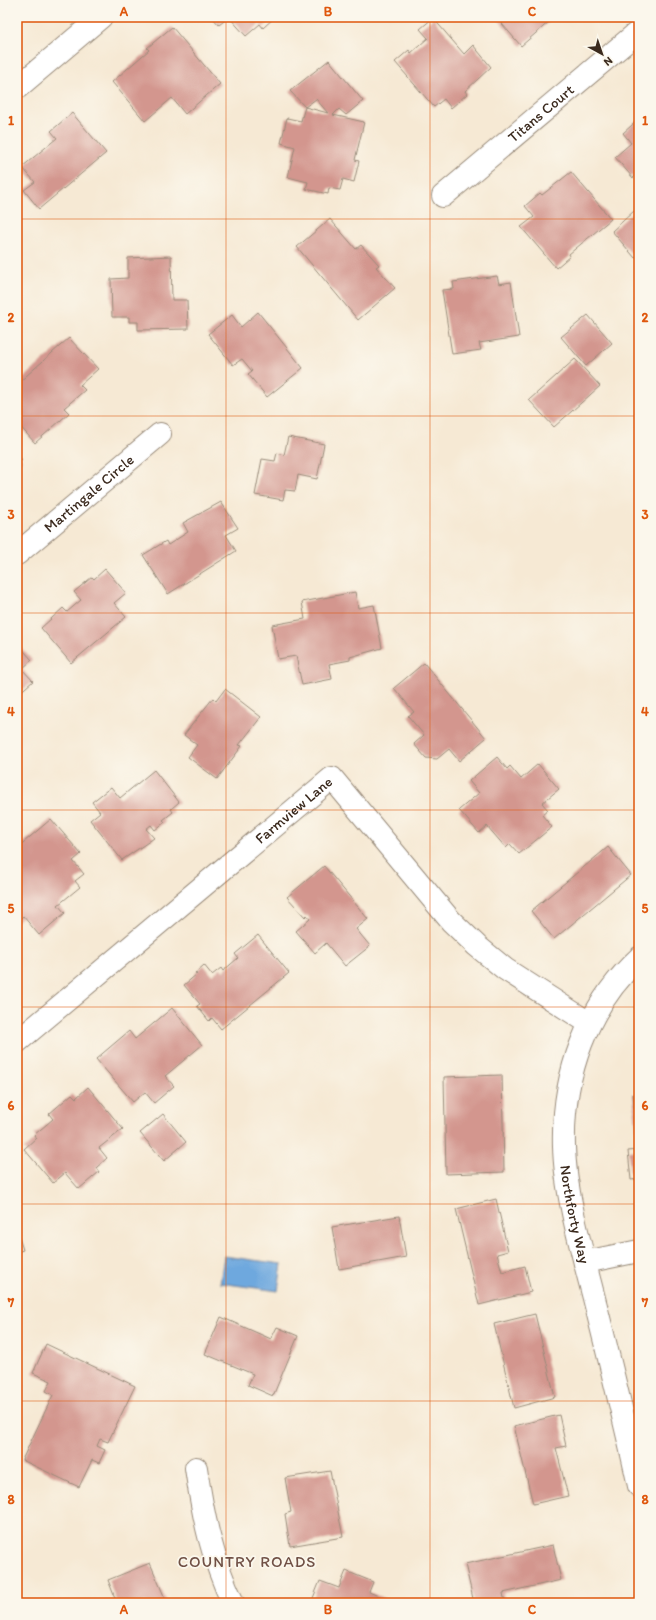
<svg xmlns="http://www.w3.org/2000/svg" width="656" height="1620" font-family="Itim,sans-serif">
	<style>
		.water { fill: #6ea8de; stroke: #54697e }
		.building { fill: #d3968e }
		.lines { fill: none; stroke-linecap: round; stroke-linejoin: round }
		.street-casing { stroke: #988a79; stroke-width: 24 }
		.street { stroke: #fff; stroke-width: 22 }
		.grid { fill: none; stroke: #df570d; stroke-width: 1; stroke-opacity: 0.55 }
		.labels { text-anchor: middle; dominant-baseline: central; stroke-width: 3.5; stroke-linejoin: round; paint-order: stroke }
		.street-label { font-size: 15px; fill: #3b2a1e; stroke: #fbf7ec }
		.neighbourhood-label { font-size: 16px; letter-spacing: 1px; fill: #705045; stroke: #fbf7ec }
		.neatline { fill: none; stroke: #df570d; stroke-width: 1.5 }
		.grid-label { font-size: 13px; text-anchor: middle; font-weight: bold; fill: #df570d }
	</style>
	<rect width="100%" height="100%" fill="#fbf7ec"/>
	<filter id="ink" filterUnits="userSpaceOnUse"><feTurbulence type="fractalNoise" baseFrequency=".025" numOctaves="2"/><feDisplacementMap in="SourceGraphic" scale="8" xChannelSelector="R" yChannelSelector="G"/><feConvolveMatrix kernelMatrix="1 2 1 2 8 2 1 2 1" color-interpolation-filters="sRGB"/></filter>
	<filter id="wash" filterUnits="userSpaceOnUse"><feTurbulence type="fractalNoise" baseFrequency=".012" numOctaves="4" result="noise"/><feDisplacementMap in="SourceGraphic" scale="16" xChannelSelector="R" yChannelSelector="G"/><feGaussianBlur stdDeviation="0.9" result="paint"/><feColorMatrix in="noise" values="0 0 0 0 0 0 0 0 0 0 0 0 0 0 0 0 0 1.4 0 .05"/><feComposite in="paint" operator="in"/></filter>
	<g filter="url(#wash)">
		<rect width="100%" height="100%" fill="#f6e9d4"/>
		<path class="water" d="M224,1256L282,1264L278,1291L220,1283Z"/>
		<g id="blocks">
			<path class="building" d="M212,17H229L219,25Z
				M229,17H275L263,28L260,24L246,36Z
				M496,17H549L547,19L550,21L521,46Z
				M433,18L464,54L473,45L491,67L465,91L467,94L451,108L444,99L434,107L395,62L409,50L411,53L428,38L420,29Z
				M172,27L220,84L185,114L172,98L145,121L112,82L149,50L147,48Z
				M329,60L363,101L346,115L339,109L333,115L364,122L355,160L359,161L354,182L343,179L340,190L329,188L328,194L306,189L308,182L288,177L295,147L281,143L287,118L301,121L305,107L328,113L316,99L305,107L290,91Z
				M72,113L106,153L39,209L24,190L35,182L22,167L57,138L51,131Z
				M639,119V173L633,178L615,157L631,143L623,133Z
				M571,172L611,219L569,254L570,256L556,268L521,227L534,217L525,206L540,193L542,195Z
				M634,211L639,217V255L635,258L612,231Z
				M330,219L356,249L361,245L379,265L376,267L395,288L358,320L297,247Z
				M171,256L172,300H187L188,329L138,330V322H129V317H112L111,279L128,278V258Z
				M497,276L499,284L511,282L519,337L479,343L481,350L452,354L442,290L454,289L453,282Z
				M258,312L303,368L267,397L248,374L252,371L242,359L233,365L208,334L232,315L241,327Z
				M588,315L612,343L586,366L561,337Z
				M69,338L98,369L80,385L85,390L64,408L69,413L35,443L17,423V384Z
				M575,359L600,386L554,427L529,400Z
				M288,437L324,444L317,479L298,475L295,491L285,490L283,500L255,495L262,459L275,461L277,453L284,455Z
				M17,454L22,460L17,465Z
				M221,502L238,528L226,535L236,551L168,594L143,555L166,541L168,545L188,532L183,523Z
				M105,569L126,593L114,603L126,617L71,663L41,628L63,608L67,612L81,600L74,592L92,577L94,579Z
				M355,592L358,608L374,605L382,648L350,657V660L329,664L332,679L302,685L296,656L278,659L272,625L305,619L302,602Z
				M17,643L32,660L22,669L33,681L17,695Z
				M424,663L486,738L459,761L449,749L437,759L426,758L414,744L424,735L408,716L414,712L394,688Z
				M225,689L261,717L239,745L242,746L217,779L188,757L197,745L184,735L213,698L216,701Z
				M497,757L507,769L510,766L521,779L538,764L559,789L542,803L548,810L542,815L552,827L519,854L510,844L506,848L487,826L479,833L459,810L479,793L469,781Z
				M154,770L179,802L171,809L173,812L163,820L165,822L155,830L151,825L146,829L154,838L122,860L90,820L100,812L92,802L111,787L120,798Z
				M51,819L81,854L73,861L84,874L75,881L80,887L58,905L65,913L39,935L23,916L17,922V848Z
				M608,847L631,875L554,939L531,911Z
				M324,866L368,919L356,929L370,946L345,966L326,943L315,953L296,931L310,919L307,915L305,917L287,897Z
				M258,935L289,973L221,1029L212,1018L209,1021L197,1006L200,1004L184,985L197,974L195,973L204,965L212,975L221,968L223,971L238,958L235,954Z
				M172,1008L202,1045L165,1076L174,1086L154,1103L145,1092L133,1102L96,1059L129,1031L135,1039Z
				M502,1075L504,1172L446,1174L444,1077Z
				M88,1087L123,1129L99,1148L107,1158L96,1168L99,1172L79,1189L65,1173L53,1183L24,1149L36,1138L34,1135L53,1119L49,1114L72,1094L76,1098Z
				M633,1094H639V1148H638Z
				M163,1114L186,1142L164,1161L140,1133Z
				M639,1150V1179L631,1180L628,1151Z
				M496,1199L508,1251L497,1254L502,1272L525,1266L531,1292L479,1305L456,1209Z
				M399,1216L406,1257L339,1269L332,1227Z
				M17,1231L23,1250L17,1252Z
				M535,1314L555,1397L514,1408L494,1324Z
				M221,1317L271,1339L277,1327L298,1336L273,1396L248,1385L253,1374L205,1354Z
				M46,1344L135,1386L108,1442L100,1439L97,1446L105,1450L99,1463L92,1460L79,1487L22,1460L53,1395L46,1391L51,1381L33,1373Z
				M559,1415L566,1446L556,1448L568,1496L533,1504L514,1426Z
				M330,1471L343,1537L290,1546L285,1514L291,1512L285,1478Z
				M553,1545L561,1580L503,1593L505,1603H474L465,1564Z
				M150,1563L167,1603H117L108,1580Z
				M346,1571L373,1582L369,1592L395,1603H311L320,1581L339,1588Z"/>
		</g>
	</g>
	<g filter="url(#ink)">
		<use href="#blocks" fill-opacity="0" stroke="#988a79" stroke-width="1"/>
		<g class="lines">
			<defs>
				<g id="street">
					<path d="M17,88L101,17"/>
					<path id="s1" d="M443,196L639,31"/>
					<path id="s2" d="M17,554L160,434"/>
					<path id="s3" d="M639,958C587,1006 562,1075 564,1146C565,1195 584,1258 596,1306C611,1366 626,1426 639,1486"/>
					<path id="s4" d="M17,1042L332,778L451,921L477,946L505,969L589,1023"/>
					<path d="M585,1262L639,1251"/>
					<path d="M196,1468C203,1516 212,1559 233,1603"/>
				</g>
			</defs>
			<use href="#street" class="street-casing"/>
			<use href="#street" class="street"/>
		</g>
	</g>
	<path class="grid" d="M226,17V1603M430,17V1603M17,219H639M17,416H639M17,613H639M17,810H639M17,1007H639M17,1204H639M17,1401H639"/>
	<g class="labels">
		<g class="street-label">
			<text stroke="none"><textPath href="#s1" startOffset="128">Titans Court</textPath></text>
			<text stroke="none"><textPath href="#s2" startOffset="94">Martingale Circle</textPath></text>
			<text stroke="none"><textPath href="#s4" startOffset="361">Farmview Lane</textPath></text>
			<text stroke="none"><textPath href="#s3" startOffset="278">Northforty Way</textPath></text>
		</g>
		<g class="neighbourhood-label">
			<text x="247" y="1561">COUNTRY ROADS</text>
		</g>
	</g>
	<rect width="656" height="1620" fill="none" stroke="#fbf7ec" stroke-width="44"/>
	<g transform="translate(602 54) rotate(140)" stroke="#fbf7ec" stroke-width="3" paint-order="stroke">
	<path d="M0-3L7 15L0 10L-7 15Z" fill="#3b2a1e"/>
	<text y="-6" font-size="11" font-weight="bold" text-anchor="middle" fill="#3b2a1e">N</text>
	</g>
	<rect x="22" y="22" width="612" height="1576" class="neatline"/>
	<g class="grid-label">
		<text x="124" y="16">A</text>
		<text x="328" y="16">B</text>
		<text x="532" y="16">C</text>
		<text x="11" y="125">1</text>
		<text x="645" y="125">1</text>
		<text x="11" y="322">2</text>
		<text x="645" y="322">2</text>
		<text x="11" y="519">3</text>
		<text x="645" y="519">3</text>
		<text x="11" y="716">4</text>
		<text x="645" y="716">4</text>
		<text x="11" y="913">5</text>
		<text x="645" y="913">5</text>
		<text x="11" y="1110">6</text>
		<text x="645" y="1110">6</text>
		<text x="11" y="1307">7</text>
		<text x="645" y="1307">7</text>
		<text x="11" y="1504">8</text>
		<text x="645" y="1504">8</text>
		<text x="124" y="1614">A</text>
		<text x="328" y="1614">B</text>
		<text x="532" y="1614">C</text>
	</g>
</svg>
